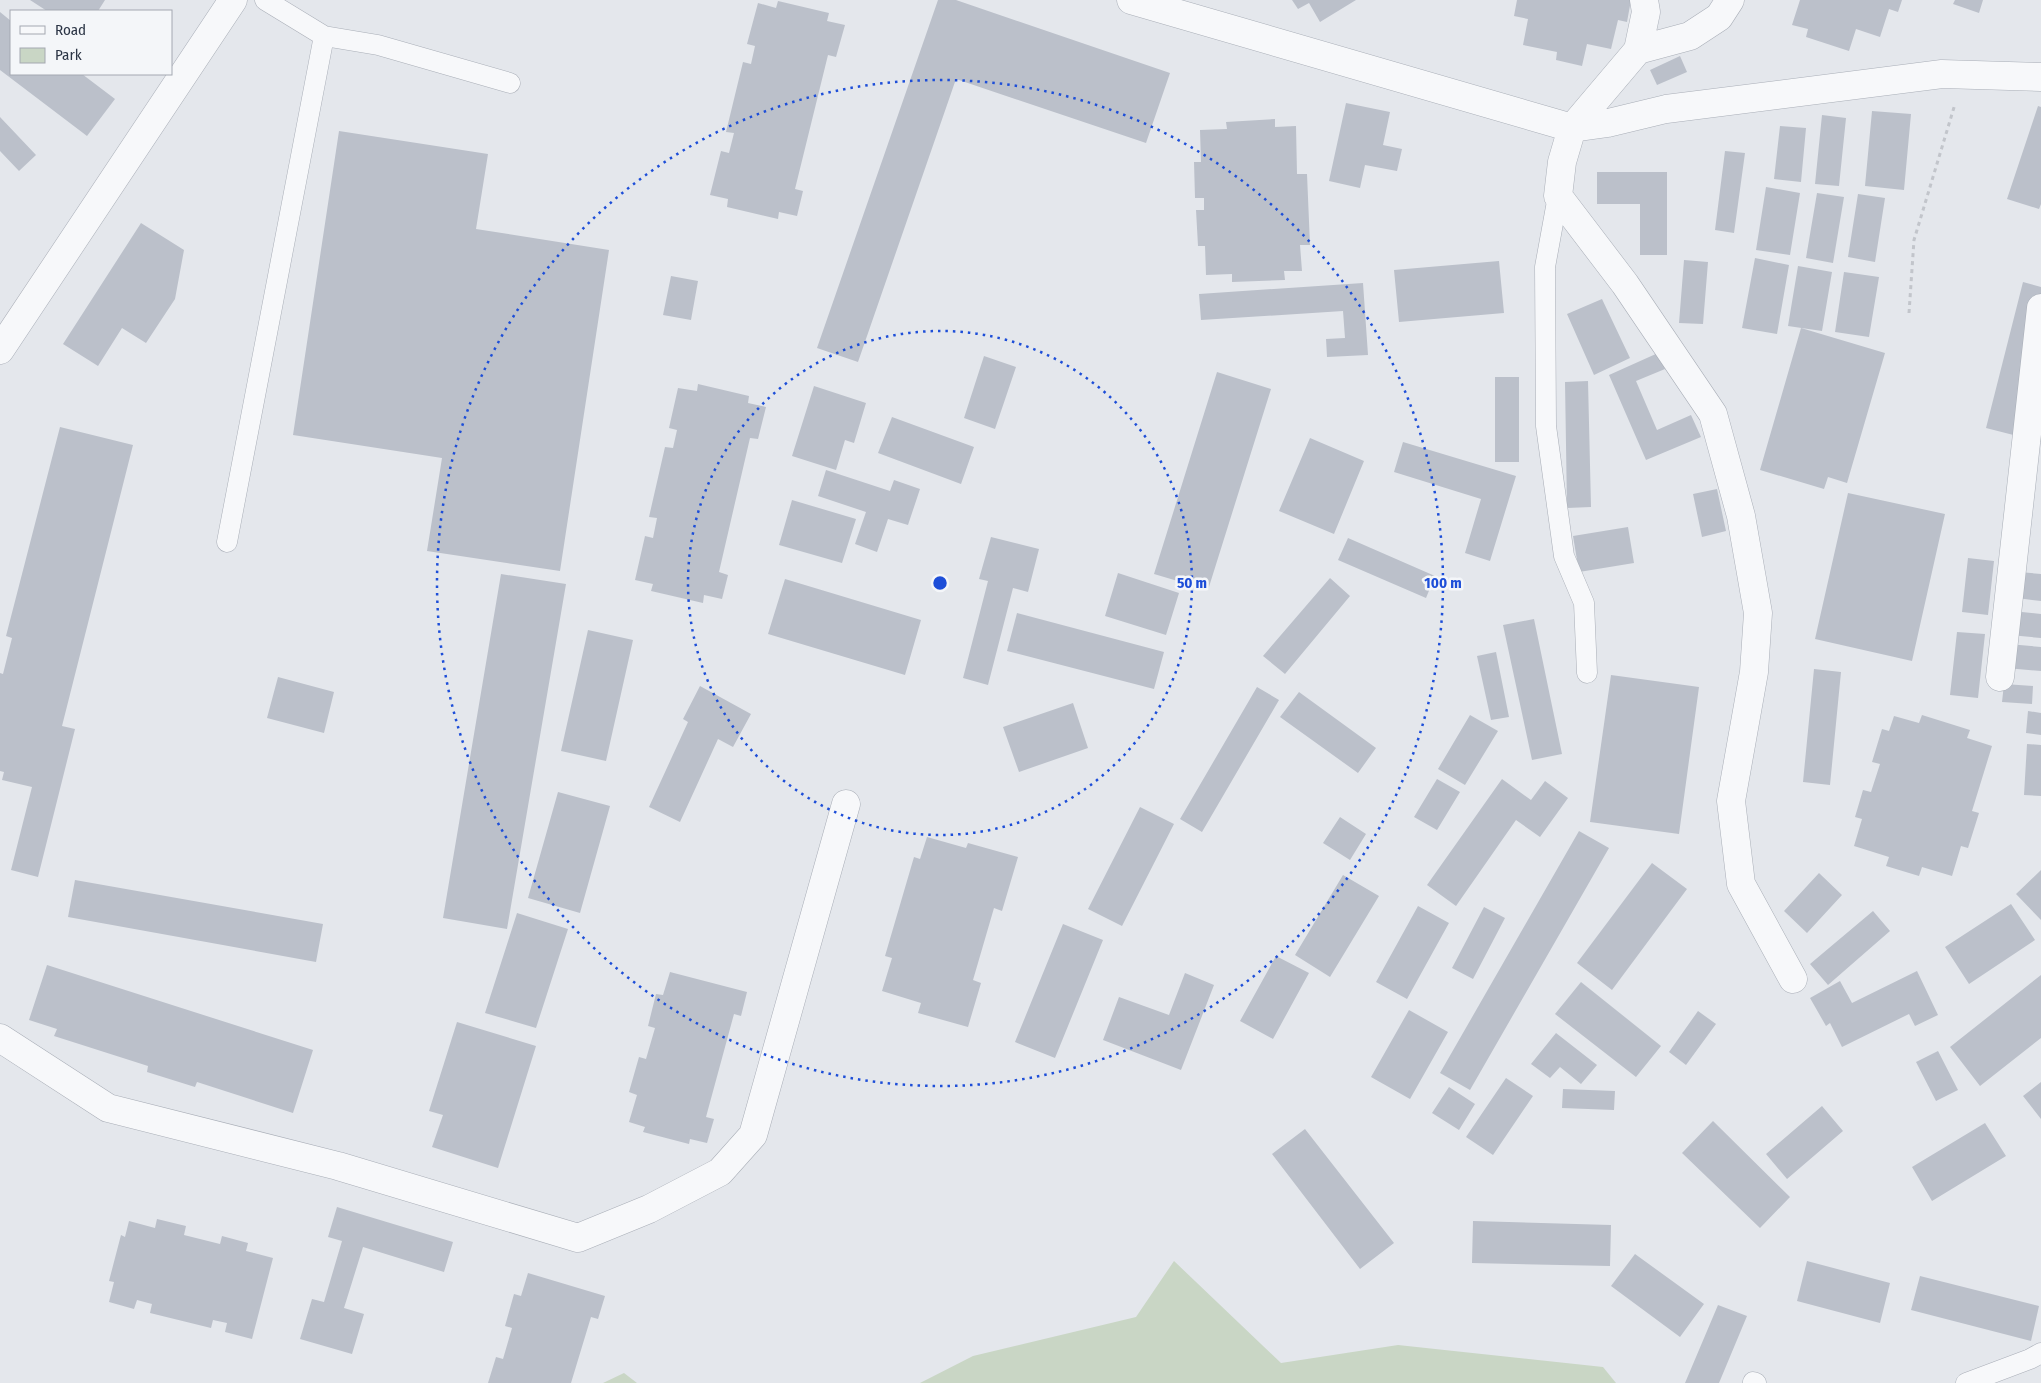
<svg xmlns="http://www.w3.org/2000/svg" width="2041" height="1383" font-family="'Fira Sans Condensed',sans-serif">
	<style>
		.green { fill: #c9d6c5 }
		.building { fill: #bbc0ca }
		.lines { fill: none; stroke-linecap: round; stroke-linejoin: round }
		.service-casing { stroke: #a9aeb7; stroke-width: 21 }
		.minor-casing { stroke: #a9aeb7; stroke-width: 29 }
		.tertiary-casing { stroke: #a9aeb7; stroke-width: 29 }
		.path { stroke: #c2c5cb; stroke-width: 3; stroke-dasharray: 4 4; stroke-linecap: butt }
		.service { stroke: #f7f8fa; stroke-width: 20 }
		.minor { stroke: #f7f8fa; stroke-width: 28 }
		.tertiary { stroke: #f7f8fa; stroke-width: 28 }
		.ring { fill: none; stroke: #1d4ed8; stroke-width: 2.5; stroke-dasharray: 2.5 5 }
		.centre { fill: #1d4ed8; stroke: #f4f6f9; stroke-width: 2.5 }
		.ring-label { font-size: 15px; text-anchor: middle; font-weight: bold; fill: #1d4ed8; stroke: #f4f6f9; stroke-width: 5; stroke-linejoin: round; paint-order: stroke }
	</style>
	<rect width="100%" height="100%" fill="#e4e7ec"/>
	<path class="green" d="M1174,1261L1281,1363L1398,1345L1603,1367L1616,1383H920L973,1356L1136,1317Z
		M624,1373L637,1383H603Z"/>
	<path class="building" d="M30,0H105L98,11H47Z
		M938,0H956L1170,73L1146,143L956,79L858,362L817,348Z
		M1292,0H1356L1320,22L1309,3L1298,9Z
		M1517,0H1631L1627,22L1618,20L1611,49L1587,44L1582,66L1556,60L1557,52L1523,45L1528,19L1514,16Z
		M1800,0H1902L1898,12L1889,9L1880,37L1856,29L1849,51L1806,37L1808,29L1792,25Z
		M1955,0H1983L1979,13L1953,4Z
		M778,1L829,13L827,21L845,25L836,57L828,55L795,189L803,191L797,216L779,212L778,219L727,207L728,199L710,195L721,151L729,153L734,133L726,132L743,62L751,64L755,46L747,44L758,3L776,8Z
		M0,12L11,21V74H82L115,99L87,136L0,70Z
		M1680,56L1687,72L1657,85L1650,70Z
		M1346,103L1390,112L1383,145L1402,149L1397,171L1365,165L1360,188L1329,181Z
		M2038,106L2041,107V204L2039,209L2007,199Z
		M1872,111L1911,114L1904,190L1865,186Z
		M1822,115L1846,118L1839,186L1815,184Z
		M0,117L36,155L19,171L0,151Z
		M1275,119V127L1296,126L1297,174H1307L1310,245H1300L1302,271H1284L1285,280L1232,282V274L1206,275L1205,246H1198L1196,210H1204V198H1195L1194,162H1201L1200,130L1227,129L1226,122Z
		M1780,126L1806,128L1801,182L1774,179Z
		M339,131L488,154L476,229L609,250L560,571L427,551L442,458L293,435Z
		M1725,151L1745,153L1734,233L1715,230Z
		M1597,172H1667V255H1640V204H1597Z
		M1766,187L1800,193L1790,255L1756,250Z
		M1817,193L1844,197L1833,263L1806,258Z
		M1858,194L1885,198L1875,262L1848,257Z
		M141,223L184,250L175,299L146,343L122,328L98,366L63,344Z
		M1755,258L1789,265L1777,334L1742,328Z
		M1684,260L1708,262L1703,324L1679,323Z
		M1499,261L1504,313L1399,322L1394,270Z
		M1798,266L1832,272L1822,331L1788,326Z
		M1844,272L1879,277L1869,337L1835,332Z
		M671,276L698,281L691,320L663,315Z
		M2023,282L2041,287V442L1986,428Z
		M1363,283L1368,355L1327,357L1326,339L1345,338L1343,311L1201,320L1199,294Z
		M1602,299L1630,358L1594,375L1567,314Z
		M1801,328L1885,353L1847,483L1828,477L1824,489L1760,470Z
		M1658,353L1665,369L1636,381L1657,430L1691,415L1701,437L1646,460L1609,375Z
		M984,356L1016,367L995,429L964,418Z
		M1217,372L1271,389L1208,590L1154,574Z
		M1495,377H1519V462H1495Z
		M1588,381L1591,507L1567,508L1565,382Z
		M698,384L749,396L748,403L766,407L758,439L750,438L719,572L728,575L722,599L704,595L703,603L651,591L653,584L635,580L645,536L653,538L657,518L649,517L665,447L673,448L677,430L669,428L678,388L697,391Z
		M814,386L866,403L854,443L845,440L836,470L792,456Z
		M892,417L974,447L961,484L878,453Z
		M60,427L133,445L62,726L75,729L38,877L11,870L32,787L2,780L4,772L0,771V673L3,674L12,638L6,636Z
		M1310,438L1364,461L1334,534L1279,511Z
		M1403,442L1516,476L1490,561L1465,553L1481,499L1394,472Z
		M826,470L890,491L894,480L920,489L908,525L888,519L877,552L855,544L866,512L818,496Z
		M1717,489L1726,531L1702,537L1693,494Z
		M1848,493L1945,514L1912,661L1815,639Z
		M792,500L856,519L842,563L779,545Z
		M1628,527L1634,563L1579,572L1573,536Z
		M991,537L1039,549L1028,592L1013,588L988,685L963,678L988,581L979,579Z
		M1348,538L1435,576L1426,598L1338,560Z
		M1968,558L1994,561L1988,615L1962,612Z
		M2019,572L2041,574V601L2017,598Z
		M1118,573L1179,593L1166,635L1105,616Z
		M501,574L566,584L507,929L443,918Z
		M1330,578L1350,596L1285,674L1263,656Z
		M785,579L921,620L905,675L768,634Z
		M2012,611L2041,614V638L2010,635Z
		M1017,613L1164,652L1154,689L1007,651Z
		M1534,619L1562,754L1532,760L1503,625Z
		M588,630L633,640L606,761L561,751Z
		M1957,632L1985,634L1978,698L1950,695Z
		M2008,644L2041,647V671L2006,668Z
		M1496,652L1509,717L1491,720L1477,656Z
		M1814,669L1841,672L1830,785L1803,782Z
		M1611,675L1699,687L1679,834L1590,822Z
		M278,677L334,692L324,733L267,718Z
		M2004,684L2033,686L2032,704L2002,702Z
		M700,686L751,714L733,747L718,739L680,822L649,807L688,722L683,719Z
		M1257,687L1279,700L1202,832L1180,819Z
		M1299,692L1376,748L1358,773L1280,717Z
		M1073,703L1088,748L1019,772L1003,727Z
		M2028,711L2041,713V735L2026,733Z
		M1470,715L1498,731L1465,785L1438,769Z
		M1922,715L1970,730L1967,738L1992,746L1972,811L1979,813L1968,848L1961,846L1952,876L1922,867L1919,876L1886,866L1889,857L1854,846L1862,819L1855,817L1863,790L1871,792L1880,764L1872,762L1882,729L1889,731L1894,716L1919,723Z
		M2027,744L2041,745V796L2024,795Z
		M1437,779L1460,792L1437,830L1414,817Z
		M1502,779L1531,800L1545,781L1568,798L1540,837L1516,820L1456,906L1427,885Z
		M558,792L610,806L580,913L528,898Z
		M1140,807L1174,824L1122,926L1088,909Z
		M1340,817L1366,834L1350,860L1323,843Z
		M1579,831L1609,848L1470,1090L1440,1073Z
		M927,837L966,848L968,843L1018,857L1002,911L994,908L973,980L981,983L968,1027L918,1013L921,1003L882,991L892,958L885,956L914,857L920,859Z
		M1652,863L1687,889L1612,990L1577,963Z
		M2041,870V920L2016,894Z
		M1819,873L1842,895L1807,933L1784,911Z
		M1343,875L1379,896L1330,977L1295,955Z
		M75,880L323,924L316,962L68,917Z
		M2011,904L2035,940L1969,984L1945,947Z
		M1418,906L1449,923L1407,999L1376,982Z
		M1484,907L1505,918L1473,979L1452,968Z
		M1873,911L1890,931L1828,985L1810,964Z
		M517,913L568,929L536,1028L485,1013Z
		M1063,924L1103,940L1055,1058L1015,1042Z
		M1276,956L1309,973L1273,1039L1240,1021Z
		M47,965L313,1050L293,1113L197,1082L195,1087L147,1072L148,1066L54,1036L57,1029L29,1020Z
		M1917,971L1938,1015L1915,1026L1909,1014L1842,1047L1830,1023L1826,1026L1810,998L1840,981L1852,1003Z
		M670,972L747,992L741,1016L734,1014L706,1117L714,1119L707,1143L690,1139L689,1144L643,1132L645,1127L629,1122L637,1095L629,1092L639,1057L646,1059L655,1028L648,1026L656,994L663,995Z
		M1185,973L1214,985L1181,1070L1103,1040L1119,997L1169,1015Z
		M2041,975V1038L1980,1086L1950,1047Z
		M1581,982L1661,1046L1636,1077L1555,1014Z
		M1409,1010L1448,1032L1410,1099L1371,1077Z
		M1698,1011L1716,1024L1686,1065L1669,1052Z
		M457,1022L536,1046L498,1168L432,1147L443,1115L429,1111Z
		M1556,1033L1597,1065L1581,1084L1560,1067L1550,1078L1531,1064Z
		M1938,1051L1958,1090L1936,1101L1916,1062Z
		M1506,1078L1533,1096L1493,1155L1466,1137Z
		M2041,1082V1119L2023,1096Z
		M1449,1087L1475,1104L1459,1130L1432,1113Z
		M1563,1089L1615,1091L1614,1110L1562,1108Z
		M1822,1106L1843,1131L1787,1179L1766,1154Z
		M1713,1121L1790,1197L1760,1228L1682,1153Z
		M1985,1123L2006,1156L1932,1201L1912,1167Z
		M1305,1129L1394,1243L1360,1269L1272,1154Z
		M337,1207L453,1242L444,1272L363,1247L344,1308L364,1314L352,1354L300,1339L312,1299L324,1302L342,1241L328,1237Z
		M157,1219L186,1226L184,1235L220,1244L222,1236L248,1243L246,1251L273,1258L252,1339L225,1332L227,1323L213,1320L211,1328L150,1313L152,1304L137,1300L134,1309L109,1302L114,1282L109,1281L121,1235L125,1237L129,1221L155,1228Z
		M1473,1221L1611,1225L1610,1266L1472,1263Z
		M1635,1254L1704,1304L1680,1337L1611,1286Z
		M1807,1261L1890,1283L1880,1323L1797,1301Z
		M528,1273L605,1296L598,1319L591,1317L571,1383H488L496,1357L503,1359L512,1328L505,1326L514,1294L521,1296Z
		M1920,1276L2039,1306L2031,1341L1911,1310Z
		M1718,1305L1747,1316L1719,1383H1685Z"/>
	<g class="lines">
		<defs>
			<path id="service" d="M265,0L324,36L378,45L510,83
				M1558,196L1545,267L1546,426L1564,556L1584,603L1587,673
				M227,542L324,36
				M1753,1382L1756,1383
				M1966,1383L2030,1359L2041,1353"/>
			<path id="minor" d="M1131,0L1572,128L1638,50L1646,12L1644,0
				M1638,50L1690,36L1719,17L1730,0
				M2000,677L2041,308
				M1793,979L1741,884L1731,801L1754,672L1758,613L1741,516L1713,414L1625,284L1558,196L1562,162L1572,128L1608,123L1666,109L1942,74L2041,77
				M0,1038L108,1108L338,1166L578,1238L649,1209L720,1172L753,1135L846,804"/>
			<path id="tertiary" d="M0,350L233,0"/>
		</defs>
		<use href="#service" class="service-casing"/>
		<use href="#minor" class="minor-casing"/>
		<use href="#tertiary" class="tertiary-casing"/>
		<path class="path" d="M1909,313L1914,240L1955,104"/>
		<use href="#service" class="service"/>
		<use href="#minor" class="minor"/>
		<use href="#tertiary" class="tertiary"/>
	</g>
	<g class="ring">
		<circle cx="940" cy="583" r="252"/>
		<circle cx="940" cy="583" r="503"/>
	</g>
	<circle cx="940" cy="583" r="8" class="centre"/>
	<g class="ring-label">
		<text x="1192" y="588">50 m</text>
		<text x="1443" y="588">100 m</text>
	</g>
	<rect x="10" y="10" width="162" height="65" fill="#f4f6f9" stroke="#a4a8b1"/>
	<rect x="20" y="26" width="25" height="8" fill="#f7f8fa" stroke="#a4a8b1"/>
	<text x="55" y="35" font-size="15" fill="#2b3445">Road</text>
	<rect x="20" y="48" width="25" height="15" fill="#c9d6c5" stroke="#a4a8b1"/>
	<text x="55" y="60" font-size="15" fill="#2b3445">Park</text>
</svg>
